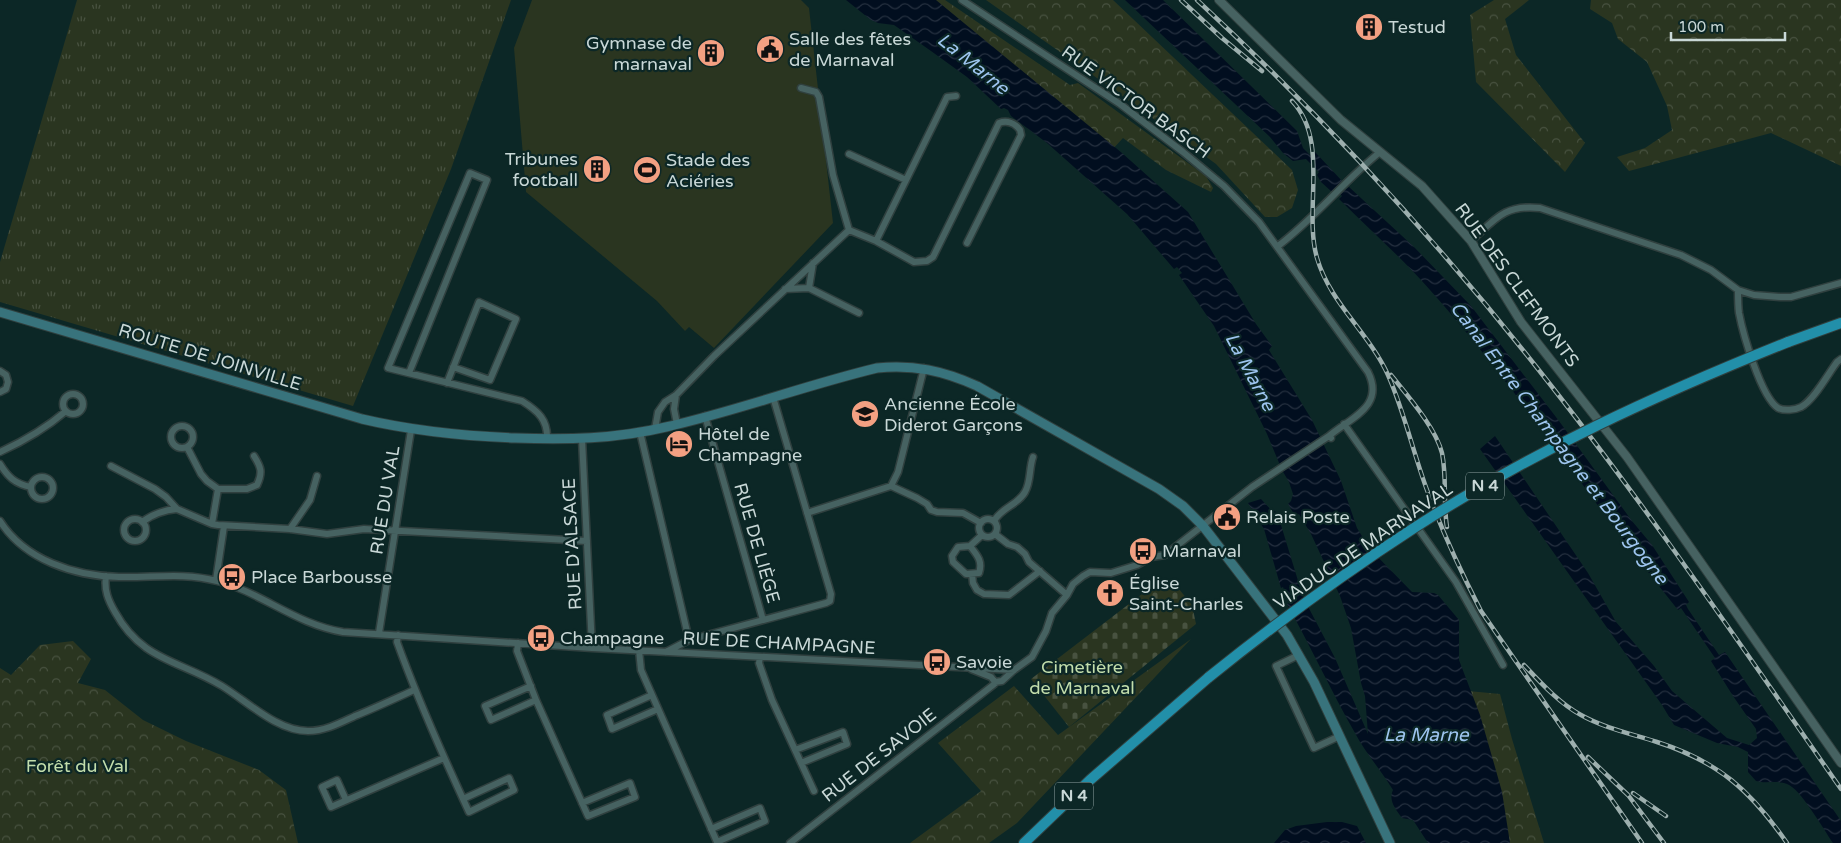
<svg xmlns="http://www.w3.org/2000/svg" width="1841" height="843" font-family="'Varela Round',sans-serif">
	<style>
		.grass { fill: url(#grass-tufts) }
		.forest { fill: url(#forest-crowns) }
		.cemetery { fill: url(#cemetery-stones) }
		.pitch { fill: #2a3520 }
		.water { fill: url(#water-waves) }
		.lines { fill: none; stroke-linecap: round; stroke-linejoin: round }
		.minor-casing { stroke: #30403f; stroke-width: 9 }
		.tertiary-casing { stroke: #30403f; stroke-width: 10 }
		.secondary-casing { stroke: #30403f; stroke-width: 11 }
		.trunk-casing { stroke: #30403f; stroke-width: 12 }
		.minor { stroke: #466261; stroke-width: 6 }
		.tertiary { stroke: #466261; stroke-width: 8 }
		.secondary { stroke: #38737c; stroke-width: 9 }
		.trunk { stroke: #228fa9; stroke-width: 10 }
		.rail-casing { stroke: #9dafae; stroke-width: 4.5 }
		.rail { stroke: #0c2726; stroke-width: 2.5; stroke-dasharray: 8; stroke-linecap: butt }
		.trunk-bridge-casing { stroke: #30403f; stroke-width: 12; stroke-linecap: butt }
		.trunk-bridge { stroke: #228fa9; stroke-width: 10 }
		.labels { text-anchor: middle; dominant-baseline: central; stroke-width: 4.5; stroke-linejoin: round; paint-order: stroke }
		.shield { fill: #0c2726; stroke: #90a3a2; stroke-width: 1 }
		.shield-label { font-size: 16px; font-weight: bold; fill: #c9d8d7 }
		.poi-label { font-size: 18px; fill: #c9d8d7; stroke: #0c2726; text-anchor: start }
		.street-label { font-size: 18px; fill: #c9d8d7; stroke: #0c2726 }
		.park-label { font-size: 18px; fill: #c3deac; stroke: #0c2726 }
		.water-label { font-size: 19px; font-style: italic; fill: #9ec5ef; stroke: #0c2726 }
	</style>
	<defs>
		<pattern id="grass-tufts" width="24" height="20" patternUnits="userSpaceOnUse" patternTransform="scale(1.25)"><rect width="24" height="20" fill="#2a3520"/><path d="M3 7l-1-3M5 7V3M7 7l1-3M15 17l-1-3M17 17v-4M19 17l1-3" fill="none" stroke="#485240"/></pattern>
		<pattern id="forest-crowns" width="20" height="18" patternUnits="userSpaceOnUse" patternTransform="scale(1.25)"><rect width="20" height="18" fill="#2a3520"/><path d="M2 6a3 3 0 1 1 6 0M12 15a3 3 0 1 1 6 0" fill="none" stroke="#485240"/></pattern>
		<pattern id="cemetery-stones" width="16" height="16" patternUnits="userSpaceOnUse" patternTransform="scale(1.25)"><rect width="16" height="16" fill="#2a3520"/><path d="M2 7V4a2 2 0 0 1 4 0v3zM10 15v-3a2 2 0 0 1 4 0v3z" fill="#485240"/></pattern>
		<pattern id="water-waves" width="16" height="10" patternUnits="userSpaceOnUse" patternTransform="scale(1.25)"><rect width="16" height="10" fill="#010e1f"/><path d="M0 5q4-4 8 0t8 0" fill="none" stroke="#25303f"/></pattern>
	</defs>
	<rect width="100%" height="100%" fill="#0c2726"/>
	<path class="grass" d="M77,0H511L451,169L353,406L0,302V262Z"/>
	<path class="forest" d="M917,0H945L1070,85L1078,83L1206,176L1213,188L1211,192L1166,170L1123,138L1111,151Z
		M986,0H1113L1292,170L1298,190L1292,208L1277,217H1265L1216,164L1104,83Z
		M1494,0H1529L1505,19L1516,55L1585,143L1565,172L1476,82L1470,15Z
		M1591,0H1841V166L1771,133L1629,171L1617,157L1645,148L1672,130L1667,106L1647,62L1618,39L1612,23L1590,9Z
		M1191,639L1017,823L989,843H910L981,791L938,743L1014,686L1058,735Z
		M73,641L91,659L78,683L105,690L143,720L186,741L259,770L286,790L298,843H0V668L11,675L40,645Z
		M1468,691L1500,694L1512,739L1544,843H1502Z"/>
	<path class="cemetery" d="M1159,581L1174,583L1192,605L1196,624L1069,727L1031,679Z"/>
	<path class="pitch" d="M532,0H801L809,8L833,223L714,348L689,327L685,331L657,301L526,192L514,48Z"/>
	<path class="water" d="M846,0H936L1122,153L1188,212L1256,324L1272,346L1269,350L1312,420L1341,481L1357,528L1370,549L1412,592L1434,593L1438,595L1459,620V660L1480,715L1495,767L1502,792L1510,843H1428L1413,820L1402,818C1396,809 1388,801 1393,790C1381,770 1366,754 1355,733C1331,691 1311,647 1287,604L1289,603L1283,587L1281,588L1264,529L1248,503L1261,499L1273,512L1275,511L1284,523L1281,525L1303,597L1335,658L1368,734L1365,696L1361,683L1351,628L1340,596L1311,534L1299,514L1295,516L1288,504L1291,501L1293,494L1289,482L1282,470L1267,434L1214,326L1179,275L1182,273L1177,267L1174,269L1127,214L1047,143L1011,116L1008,110L1004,108L1001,109L967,77L931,51L894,25L878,23L871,20Z
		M1125,0H1163L1297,131L1303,148L1314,159L1315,152L1343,182L1340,185L1345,190L1349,187L1414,247L1471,306L1559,421L1632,521L1652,545L1689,602L1686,605L1688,609L1719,655L1725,652L1841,821V843H1833C1824,830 1800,788 1787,784C1777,780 1766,784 1756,781L1748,772V752L1738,747L1717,743L1674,725L1662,705L1480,449L1495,436L1588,573L1616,622L1654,666L1672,691L1727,738L1749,745L1757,738L1756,729L1733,696L1711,661L1715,658L1681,608L1678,610C1593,505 1520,391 1430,290C1402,258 1369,229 1339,199L1342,196L1336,189L1332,192L1321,182L1317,175L1319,172L1306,159L1293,161L1283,153L1270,137Z
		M1327,822H1342L1357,826L1366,843H1274L1285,830L1296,826Z"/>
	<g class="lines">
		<defs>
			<path id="minor" d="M962,0L1120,104L1183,152L1224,186L1259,222L1368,372C1385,406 1352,417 1329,436L1331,438
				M801,88L816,92L819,97L833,175L849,230
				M849,154L906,180
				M849,230L876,241L914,262L927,261L933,257L999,123C1007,120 1015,123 1020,130L1021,135L967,243
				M876,241L947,97L956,96
				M1471,241C1495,219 1505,204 1540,208L1681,255L1711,270L1738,290L1754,295L1780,297H1791L1841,283
				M1278,246C1315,218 1344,181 1380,152
				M813,263L809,288L859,313
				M785,289L809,288
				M1738,290C1738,297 1738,306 1739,313C1743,334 1761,397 1778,408C1784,411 1795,410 1801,407C1814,400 1828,374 1837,362L1841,359
				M0,371L6,375L8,382L6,389L0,392
				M409,373L487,180L470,173L388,368L522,401C538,411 548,420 547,439
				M447,383L479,302L516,319L490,380L453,367
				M63 404a10 10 0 1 1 20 0a10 10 0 1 1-20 0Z
				M676,395L674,409L677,424
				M705,416L763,620
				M1344,424L1456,582L1503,665
				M171 437a11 11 0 1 1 22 0a11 11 0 1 1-22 0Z
				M655,429L658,412L665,402L676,395L714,356L849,230
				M640,432L689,640
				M582,439L592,648
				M187,447L201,474L207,481L218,489
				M0,452C24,441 45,429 66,411
				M0,464C8,477 15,484 31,487
				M111,466L155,489L166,497L177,509L212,524L218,525L290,529L327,534L364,529L587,541
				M31 488a11 11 0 1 1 22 0a11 11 0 1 1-22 0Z
				M891,486L898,472L924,368
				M807,513L891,486L917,498L927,504L931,510L937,512L963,513L981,523
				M124 530a11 11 0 1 1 22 0a11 11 0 1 1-22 0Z
				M979 528a9 9 0 1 1 18 0a9 9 0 1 1-18 0Z
				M0,521C25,560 74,576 119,577C152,578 183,572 217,581C261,592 295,624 343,632L592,648L1014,670
				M994,521C1002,507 1018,505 1025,492C1031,482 1029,468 1033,457
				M142,522C153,514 163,510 177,509
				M212,524L218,489H247L257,485C263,472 261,467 254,456
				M290,529L310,500L317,476
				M995,534L1008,544L1017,547L1025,554L1029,562L1067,595
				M970,546C977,555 983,561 979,573L966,574L953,562L952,556L958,547L970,546L982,535
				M972,574L973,583L977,590L984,594L1009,595L1040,571
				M106,576C104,590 108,600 115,612C142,661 179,660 222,686C248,702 277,731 308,731C325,731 340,723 355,716C375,708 394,699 414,690
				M216,580L224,526
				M379,633L411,430
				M398,635L397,642C418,700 443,756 469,812L514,790L509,778L463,799
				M518,643L517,651L536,700L491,720L485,706L531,686
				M639,650L641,670L717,842L765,821L760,808L711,829
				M666,652L689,640L826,603L830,601L831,594L773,397
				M1299,655L1276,666L1314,748L1340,736
				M760,657L759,663L772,700L814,791
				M971,669L991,677L995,682L1002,681L1014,670L1032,657L1046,631L1052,613L1067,595L1073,584L1083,576L1090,572L1111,573L1137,565L1151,557L1165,555L1252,487L1329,436
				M652,695L607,715L612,729L658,709
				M536,700L588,816L635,797L630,783L582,803
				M795,750L843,732L847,744L801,763
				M346,800L337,780L322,787L331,807L444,758
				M790,843L997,682"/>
			<path id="tertiary" d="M1219,0L1341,120L1422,186L1471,241L1521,322L1627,457L1841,763"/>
			<path id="secondary" d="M0,312L362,419C413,431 463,436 515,438C566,440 616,439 666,427C737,411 806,385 877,368C913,364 944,371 977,386L1159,489L1183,506L1203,526L1287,635L1314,682L1390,843"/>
			<path id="trunk" d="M1788,342L1841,323
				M1024,843L1090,780L1209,677"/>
		</defs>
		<use href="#minor" class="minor-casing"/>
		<use href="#tertiary" class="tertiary-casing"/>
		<use href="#secondary" class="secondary-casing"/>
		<use href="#trunk" class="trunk-casing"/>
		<use href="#minor" class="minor"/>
		<use href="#tertiary" class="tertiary"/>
		<use href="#secondary" class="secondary"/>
		<use href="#trunk" class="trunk"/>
		<defs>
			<path id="rail" d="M1181,0L1222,38L1262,71
				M1197,0C1320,114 1434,237 1538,369C1645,504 1742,647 1841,789
				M1292,101C1330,141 1303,209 1317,258C1330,303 1369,333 1388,375C1404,411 1413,452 1427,490C1442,531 1461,572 1481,611L1642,843
				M1391,375C1407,395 1436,428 1442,453C1447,477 1443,503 1447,527
				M1524,665C1541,683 1559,703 1581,715C1604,728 1632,734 1657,742C1719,762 1750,790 1787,843
				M1588,757L1628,795L1664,843
				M1633,793L1666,816"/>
		</defs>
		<use href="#rail" class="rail-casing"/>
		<use href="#rail" class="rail"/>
		<defs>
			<path id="trunk-bridge" d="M1209,677C1275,624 1343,574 1414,528C1531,452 1658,394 1788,342"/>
		</defs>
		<use href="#trunk-bridge" class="trunk-bridge-casing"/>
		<use href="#trunk-bridge" class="trunk-bridge"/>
	</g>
	<defs>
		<symbol id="building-disc" viewBox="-11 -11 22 22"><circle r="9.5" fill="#f3a082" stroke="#0c2726"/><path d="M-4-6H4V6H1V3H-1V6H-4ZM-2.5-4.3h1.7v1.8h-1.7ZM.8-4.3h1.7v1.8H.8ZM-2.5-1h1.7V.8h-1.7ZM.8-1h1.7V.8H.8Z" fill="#111"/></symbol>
		<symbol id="civic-disc" viewBox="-11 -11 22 22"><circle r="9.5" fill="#f3a082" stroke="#0c2726"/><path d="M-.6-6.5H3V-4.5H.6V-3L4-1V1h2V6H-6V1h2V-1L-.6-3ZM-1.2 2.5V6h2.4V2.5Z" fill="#111"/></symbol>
		<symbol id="stadium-disc" viewBox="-11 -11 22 22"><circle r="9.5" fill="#f3a082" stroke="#0c2726"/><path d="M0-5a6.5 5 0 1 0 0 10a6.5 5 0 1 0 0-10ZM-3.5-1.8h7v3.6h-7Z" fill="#111"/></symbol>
		<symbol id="school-disc" viewBox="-11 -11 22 22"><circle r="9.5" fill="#f3a082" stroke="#0c2726"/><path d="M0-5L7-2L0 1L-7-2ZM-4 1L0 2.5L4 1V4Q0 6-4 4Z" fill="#111"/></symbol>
		<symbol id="hotel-disc" viewBox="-11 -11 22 22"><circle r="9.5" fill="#f3a082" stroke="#0c2726"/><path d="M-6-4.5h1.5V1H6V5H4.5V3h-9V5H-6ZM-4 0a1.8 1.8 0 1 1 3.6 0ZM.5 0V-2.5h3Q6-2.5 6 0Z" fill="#111"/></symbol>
		<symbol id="bus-disc" viewBox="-11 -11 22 22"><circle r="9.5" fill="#f3a082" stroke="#0c2726"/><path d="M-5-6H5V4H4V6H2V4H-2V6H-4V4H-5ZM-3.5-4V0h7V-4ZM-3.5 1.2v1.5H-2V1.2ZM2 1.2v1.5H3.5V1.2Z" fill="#111"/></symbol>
		<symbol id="church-disc" viewBox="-11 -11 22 22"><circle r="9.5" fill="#f3a082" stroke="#0c2726"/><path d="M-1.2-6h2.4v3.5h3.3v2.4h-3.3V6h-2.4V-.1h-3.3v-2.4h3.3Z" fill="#111"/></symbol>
	</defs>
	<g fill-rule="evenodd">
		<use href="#building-disc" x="1353" y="11" width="32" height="32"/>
		<use href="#civic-disc" x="754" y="33" width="32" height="32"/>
		<use href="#building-disc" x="695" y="37" width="32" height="32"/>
		<use href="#building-disc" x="581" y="153" width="32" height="32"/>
		<use href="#stadium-disc" x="631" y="154" width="32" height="32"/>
		<use href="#school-disc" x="849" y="398" width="32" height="32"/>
		<use href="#hotel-disc" x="663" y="428" width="32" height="32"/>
		<use href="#civic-disc" x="1211" y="501" width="32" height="32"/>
		<use href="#bus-disc" x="1127" y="535" width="32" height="32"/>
		<use href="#bus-disc" x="216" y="561" width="32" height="32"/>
		<use href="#church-disc" x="1094" y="577" width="32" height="32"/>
		<use href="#bus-disc" x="525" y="622" width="32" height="32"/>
		<use href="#bus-disc" x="921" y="646" width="32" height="32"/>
	</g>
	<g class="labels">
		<g class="shield">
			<rect x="1466" y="472.5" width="38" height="27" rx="4"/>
			<rect x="1055" y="782.5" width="38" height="27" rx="4"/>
		</g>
		<g class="shield-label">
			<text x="1485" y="486">N 4</text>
			<text x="1074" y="796">N 4</text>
		</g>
		<g class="poi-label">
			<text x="1388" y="27">Testud</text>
			<text x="789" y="39">Salle des fêtes<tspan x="789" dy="21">de Marnaval</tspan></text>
			<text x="692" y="43" text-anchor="end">Gymnase de<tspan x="692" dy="21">marnaval</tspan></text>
			<text x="578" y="159" text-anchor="end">Tribunes<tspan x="578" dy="21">football</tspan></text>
			<text x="666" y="160">Stade des<tspan x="666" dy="21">Aciéries</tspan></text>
			<text x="884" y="404">Ancienne École<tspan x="884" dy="21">Diderot Garçons</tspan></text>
			<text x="698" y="434">Hôtel de<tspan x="698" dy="21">Champagne</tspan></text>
			<text x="1246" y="517">Relais Poste</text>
			<text x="1162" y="551">Marnaval</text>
			<text x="251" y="577">Place Barbousse</text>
			<text x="1129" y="583">Église<tspan x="1129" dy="21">Saint-Charles</tspan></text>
			<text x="560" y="638">Champagne</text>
			<text x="956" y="662">Savoie</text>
		</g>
		<g class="street-label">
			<text transform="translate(1136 102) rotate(36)">RUE VICTOR BASCH</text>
			<text transform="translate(1517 285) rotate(54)">RUE DES CLEFMONTS</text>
			<text transform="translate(210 357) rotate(17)">ROUTE DE JOINVILLE</text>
			<text transform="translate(385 500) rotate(-81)">RUE DU VAL</text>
			<text transform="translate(757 543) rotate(74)">RUE DE LIÈGE</text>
			<text transform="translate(572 544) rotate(-93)">RUE D'ALSACE</text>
			<text transform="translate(1363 546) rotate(-34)">VIADUC DE MARNAVAL</text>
			<text transform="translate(779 643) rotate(3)">RUE DE CHAMPAGNE</text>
			<text transform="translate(879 755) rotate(-38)">RUE DE SAVOIE</text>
		</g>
		<g class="park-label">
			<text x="1082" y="667">Cimetière<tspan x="1082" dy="21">de Marnaval</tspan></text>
			<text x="77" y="766">Forêt du Val</text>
		</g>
		<g class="water-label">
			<text transform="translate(973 64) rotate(39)">La Marne</text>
			<text transform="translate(1250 372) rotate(62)">La Marne</text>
			<text transform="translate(1559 443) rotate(53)">Canal Entre Champagne et Bourgogne</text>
			<text x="1426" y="735">La Marne</text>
		</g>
	</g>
	<path d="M1671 32v8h114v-8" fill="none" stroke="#c9d8d7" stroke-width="2.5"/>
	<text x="1678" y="32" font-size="15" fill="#c9d8d7" stroke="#0c2726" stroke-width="4" paint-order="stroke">100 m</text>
</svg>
